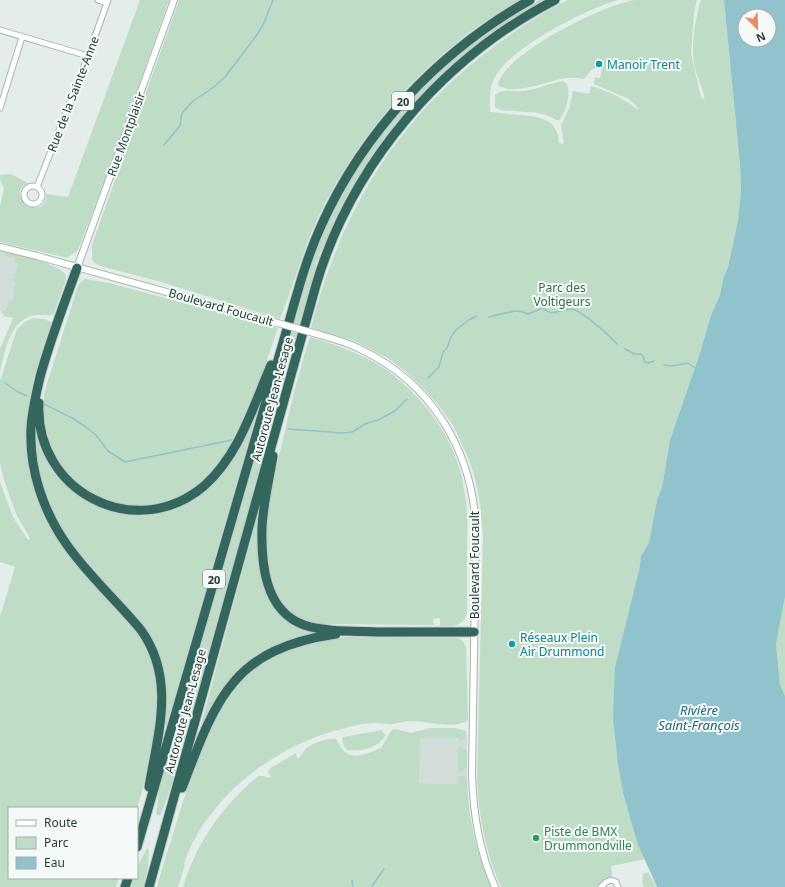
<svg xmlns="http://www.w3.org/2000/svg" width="785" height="887" font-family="'Noto Sans',sans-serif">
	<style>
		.built { fill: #d2dcd8 }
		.green { fill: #bfdcc7 }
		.water { fill: #91c3cd; fill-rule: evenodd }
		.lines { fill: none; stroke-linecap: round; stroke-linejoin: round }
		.stream { stroke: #91c3cd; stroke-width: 1.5 }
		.minor-casing { stroke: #a7b5b0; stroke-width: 7 }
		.tertiary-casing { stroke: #a7b5b0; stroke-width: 8 }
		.motorway-casing { stroke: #c2c9c7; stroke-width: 11 }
		.minor { stroke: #fff; stroke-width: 5 }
		.tertiary { stroke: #fff; stroke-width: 6 }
		.motorway { stroke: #33675d; stroke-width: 9 }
		.tertiary-bridge-casing { stroke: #a7b5b0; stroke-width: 8; stroke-linecap: butt }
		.tertiary-bridge { stroke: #fff; stroke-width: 6 }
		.culture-dot { fill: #0f9aa8; stroke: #f5f9f7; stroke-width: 1.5 }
		.leisure-dot { fill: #2e9e5b; stroke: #f5f9f7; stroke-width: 1.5 }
		.labels { text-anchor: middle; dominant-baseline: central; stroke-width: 4; stroke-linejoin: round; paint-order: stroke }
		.shield { fill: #f5f9f7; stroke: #637571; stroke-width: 1 }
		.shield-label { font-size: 11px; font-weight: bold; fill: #253d37 }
		.culture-label { font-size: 12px; fill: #0d838f; stroke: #f5f9f7; text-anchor: start }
		.street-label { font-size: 12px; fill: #253d37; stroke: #f5f9f7 }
		.park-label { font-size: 12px; fill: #32714b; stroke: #f5f9f7 }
		.leisure-label { font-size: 12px; fill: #27864d; stroke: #f5f9f7; text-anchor: start }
		.water-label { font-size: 13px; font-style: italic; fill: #236675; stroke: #f5f9f7 }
	</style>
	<rect width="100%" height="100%" fill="#e4ede9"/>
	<path class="built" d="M0,251L21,255L15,281L12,301H9L5,311H0Z
		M467,734V785L457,784L419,783L421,738H458Z"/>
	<path class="green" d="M140,0H169L112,161L78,250L67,258L0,242V207L4,188L0,180V175L11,174L28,183C1,197 48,223 46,194L68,197Z
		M179,0H519C496,14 474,28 454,45C394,94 343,159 312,231C300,260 292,290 280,319L158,281L100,266L94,262L92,259V245Z
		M539,0H547C486,32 435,76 393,130H391L387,136L388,137L370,162H369L348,195L347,201L319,255L320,259H318L316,263L317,266L300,325L293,323C302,295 311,266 320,239C326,223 335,208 343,193C389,112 457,45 539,0Z
		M568,0H618C586,9 511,47 495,77C489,87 490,100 490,112C500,113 511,114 521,115C540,117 558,119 559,143L562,144L564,143L561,125L569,109L573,91L589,94L591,86C608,91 623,98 637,109L638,108L629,99L594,84L595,77L600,78L604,60L597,58L595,69H592L585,78L583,79C575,78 568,77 561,79C546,82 511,96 498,85C503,54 605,4 635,0C641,0 648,0 654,0C668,0 682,0 697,0L694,13L691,54L701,98L705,99C703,89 698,79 695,69C690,49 695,19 701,0H724L740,165L741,192L738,220L728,267L723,279L720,295L711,315L699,356L670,440L662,487L657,500L649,543L641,556L639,570L615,667L618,765L623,793L630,817L637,842L646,859L611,866L612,877L607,878L599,887H501C486,853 479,819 477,781L483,535L480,504L476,482L470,462L453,425L439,406L424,389L404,370L386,357L352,340L311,328C340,211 399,116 496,45C519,28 543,12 568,0Z
		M563,81L567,84C571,95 566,112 559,120H556C545,110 514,112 500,110L495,107V95C503,88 513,92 523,91C537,90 549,83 563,81Z
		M6,252C20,255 59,264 66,275V280L53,315C46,316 39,314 31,316C9,323 5,352 0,371V349L13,318L4,316L1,311H5L9,300L12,301L15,281L7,279V278L14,280L18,264L14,262L15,258L5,256Z
		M85,279L109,283L278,328C260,377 247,435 209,475C201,483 191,492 181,497C176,500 169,501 163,502C150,506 132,508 119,505C86,496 56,470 46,438C42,427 43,405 44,393L77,289L79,284Z
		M33,318L44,319L51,322V324C37,363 25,403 26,445C27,460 31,475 35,489C40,506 47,522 56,536C67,554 80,568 94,583C113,604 142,631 150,658C166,708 150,760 137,809V808H9V878H119L116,887H0V617L15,567L0,562V482L13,517L28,540L30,538L17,516L4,480L0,463V381L17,329L25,322Z
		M290,331L298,333L181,754L169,793L160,816L156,814L160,784Z
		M310,337C334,344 360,353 382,367C419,392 452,433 462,478C464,490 467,504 467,517C468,526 467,535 467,544C467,566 467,588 467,611C466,625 452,628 440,626V618L433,619L434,625L321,624C309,621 295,618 286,608C248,568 274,478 285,431C292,399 300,368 310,337Z
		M37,414L57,473L122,512L199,493L252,417L255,419L167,725L164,724L157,654L67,541L45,495L33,446Z
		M259,510L260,520L275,607L324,632L254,659L198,736Z
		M785,597V696L780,685L776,644Z
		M348,637L458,638L463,641L466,648L468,720C455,730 426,721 411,721C405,721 399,723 393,724C387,724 381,723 375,723C364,723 352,726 342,729C278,744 213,793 187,855C185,858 185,863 184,867C183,873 180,880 178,887H157C167,852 178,817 189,783C203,743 219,694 254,668C282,647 314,641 348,637Z
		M431,728H456L466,731L465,738L462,740H459L458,738H421L419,783L457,784L459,777L463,776L467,779C468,817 476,852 491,887H183C197,842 222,806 258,776H264L269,778L271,776L268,773L269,769L272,767L296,753L297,759C304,754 301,754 306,749C312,743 328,738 336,739C339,743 340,748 345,752C355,760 371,752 381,748L391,731L394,729L411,733Z
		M382,730L385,735C380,748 360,752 347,750C344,746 341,742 343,737Z
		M458,746H462L467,751V766L463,770L458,771Z
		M147,848L149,851L148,867L144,887H130L133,878H137V868Z
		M648,872L655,884L656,887H644L642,883L643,874Z"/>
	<path class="water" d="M724,0H785V597L776,644L780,685L785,696V887H657L637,842L623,793L618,765L613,718L615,667L639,570L641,556L649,543L657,500L662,487L670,440L699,356L711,315L720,295L723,279L728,267L738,220L741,192L740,165ZM745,16H769V40H745Z"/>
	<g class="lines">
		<path class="stream" d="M164,145L180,126L182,113L193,101L214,87L225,77L256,36L263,25L273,0
			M489,317C501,315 517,307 528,314L543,308C554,319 562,306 575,310C585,314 609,335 617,344
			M625,349L634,354H641L643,356L645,362L648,363L654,361
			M664,365L671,366L688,363L695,368
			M428,378L439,367L443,352L447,348L451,337L456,330L467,321L476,316
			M5,383L18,392L27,396
			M44,404L72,418L86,427L96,435L108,451L125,462L232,440
			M288,429L343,433L352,432L365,424L378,420L395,411L407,399
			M352,880L353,887
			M372,886L384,869"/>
		<defs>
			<path id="minor" d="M98,0L107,3
				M0,30L88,56
				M0,108L22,37
				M24 195a9 9 0 1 1 18 0a9 9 0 1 1-18 0Z
				M37,187L88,56L108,0
				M601,887L606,882L611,880L616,882L618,887"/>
			<path id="tertiary" d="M0,247L37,256L274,322
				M77,268L174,0
				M317,334C331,338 346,342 360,349C432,383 473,451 476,530L472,774C473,813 479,851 495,887"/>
			<path id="motorway" d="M77,268C64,304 50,340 40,377C36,394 32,411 31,428C29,469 43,511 67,545C88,575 117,601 141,630C176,679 158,733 149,787
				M39,403C34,491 135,544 204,486C239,455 253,407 271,365
				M273,456C269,480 263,504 262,528C261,564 265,611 304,625C325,632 354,631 377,632C409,632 442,632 474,632
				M182,788C216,699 232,649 336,634
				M137,847L287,329C297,294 306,259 321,226C364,130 440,51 530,0
				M125,887L128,878
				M149,887L316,285C352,163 443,58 555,0"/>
		</defs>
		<use href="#minor" class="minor-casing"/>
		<use href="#tertiary" class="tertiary-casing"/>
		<use href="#motorway" class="motorway-casing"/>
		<use href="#minor" class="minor"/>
		<use href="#tertiary" class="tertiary"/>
		<use href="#motorway" class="motorway"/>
		<defs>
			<path id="tertiary-bridge" d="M274,322L317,334"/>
		</defs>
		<use href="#tertiary-bridge" class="tertiary-bridge-casing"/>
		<use href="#tertiary-bridge" class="tertiary-bridge"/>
	</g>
	<g class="culture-dot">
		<circle cx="599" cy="64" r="4"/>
		<circle cx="512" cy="644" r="4"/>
	</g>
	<circle class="leisure-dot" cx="536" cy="838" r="4"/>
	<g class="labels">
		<g class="shield">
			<rect x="392" y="92" width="22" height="18" rx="3"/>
			<rect x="203" y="570" width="22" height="18" rx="3"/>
		</g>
		<g class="shield-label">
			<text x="403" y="101">20</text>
			<text x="214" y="579">20</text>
		</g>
		<g class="culture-label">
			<text x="607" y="64">Manoir Trent</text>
			<text x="520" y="637">Réseaux Plein<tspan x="520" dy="14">Air Drummond</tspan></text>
		</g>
		<g class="street-label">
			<text transform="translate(73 94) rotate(-69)">Rue de la Sainte-Anne</text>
			<text transform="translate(126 134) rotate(-70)">Rue Montplaisir</text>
			<text transform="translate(221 307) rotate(16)">Boulevard Foucault</text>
			<text transform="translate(272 399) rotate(-75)">Autoroute Jean-Lesage</text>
			<text transform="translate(474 565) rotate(-90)">Boulevard Foucault</text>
			<text transform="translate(185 711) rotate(-75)">Autoroute Jean-Lesage</text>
		</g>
		<g class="park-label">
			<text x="562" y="287">Parc des<tspan x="562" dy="14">Voltigeurs</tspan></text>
		</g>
		<g class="leisure-label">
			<text x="544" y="831">Piste de BMX<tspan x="544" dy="14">Drummondville</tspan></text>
		</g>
		<g class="water-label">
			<text x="699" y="710">Rivière<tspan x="699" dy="15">Saint-François</tspan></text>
		</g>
	</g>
	<rect x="8" y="807" width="130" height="72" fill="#f5f9f7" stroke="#a2aeaa"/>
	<rect x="16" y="820" width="20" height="6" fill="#ffffff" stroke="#a2aeaa"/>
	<text x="44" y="827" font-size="12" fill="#253d37">Route</text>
	<rect x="16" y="837" width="20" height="12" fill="#bfdcc7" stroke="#a2aeaa"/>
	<text x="44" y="847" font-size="12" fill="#253d37">Parc</text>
	<rect x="16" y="857" width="20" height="12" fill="#91c3cd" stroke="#a2aeaa"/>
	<text x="44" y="867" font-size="12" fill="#253d37">Eau</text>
	<g transform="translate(757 28) rotate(157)"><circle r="19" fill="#f5f9f7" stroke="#a2aeaa"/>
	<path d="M0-3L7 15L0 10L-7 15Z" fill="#e88967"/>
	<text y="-6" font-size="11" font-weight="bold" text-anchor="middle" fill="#253d37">N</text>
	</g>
</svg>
